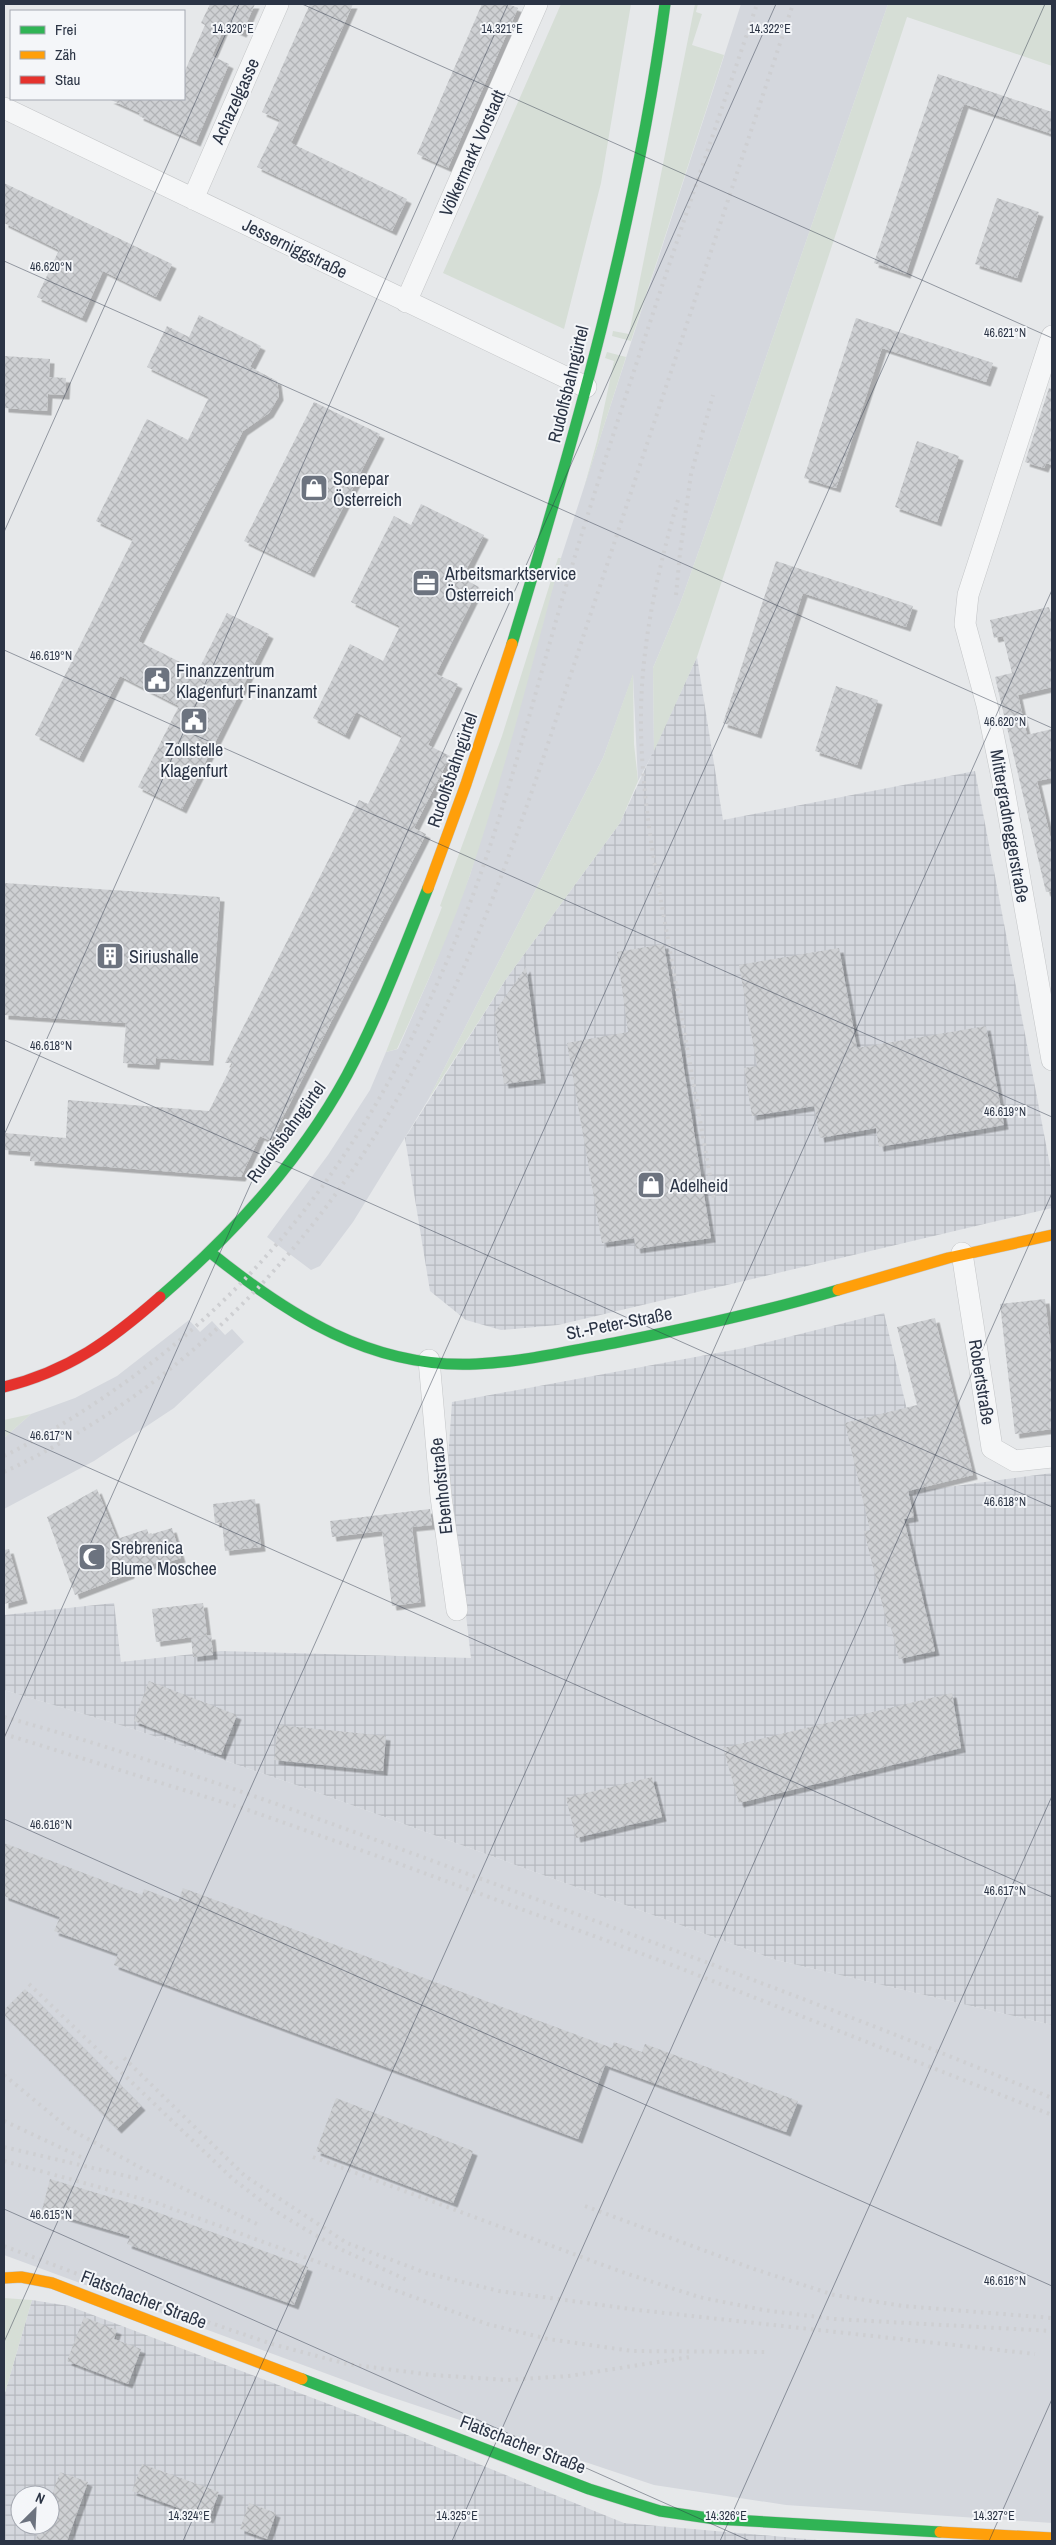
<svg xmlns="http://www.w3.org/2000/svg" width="1056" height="2545" font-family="'Archivo Narrow',sans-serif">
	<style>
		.built { fill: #d4d7dd }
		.industrial { fill: url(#industrial-grid); fill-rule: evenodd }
		.green { fill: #d6ded6 }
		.building { fill: url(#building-cross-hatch); filter: url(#shadow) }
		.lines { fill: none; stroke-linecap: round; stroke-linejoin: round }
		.street-casing { stroke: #c4c6c8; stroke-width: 22 }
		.fast-casing { stroke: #c4c6c8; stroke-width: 12 }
		.slow-casing { stroke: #c4c6c8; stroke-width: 12 }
		.jam-casing { stroke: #c4c6c8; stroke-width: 12 }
		.street { stroke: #f5f6f7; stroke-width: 21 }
		.fast { stroke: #30b455; stroke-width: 11 }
		.slow { stroke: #ff9f0a; stroke-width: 11 }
		.jam { stroke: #e5322d; stroke-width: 11 }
		.rail { stroke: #cecfd2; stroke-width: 4; stroke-dasharray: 2.5 5; stroke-linecap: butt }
		.ticks { fill: none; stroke: #2b3445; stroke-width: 1; stroke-opacity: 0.45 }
		.labels { text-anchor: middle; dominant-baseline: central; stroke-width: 4; stroke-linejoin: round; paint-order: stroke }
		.street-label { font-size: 18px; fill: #2b3445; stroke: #f4f6f9 }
		.poi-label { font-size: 18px; fill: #2b3445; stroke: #f4f6f9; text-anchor: start }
		.ticks-label { font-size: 12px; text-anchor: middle; fill: #2b3445; stroke: #f4f6f9; stroke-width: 4; stroke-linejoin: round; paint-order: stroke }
	</style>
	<defs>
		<pattern id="industrial-grid" width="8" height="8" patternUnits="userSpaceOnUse" patternTransform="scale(1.25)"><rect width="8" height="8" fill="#d4d7dd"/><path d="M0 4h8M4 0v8" fill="none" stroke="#b6b9bf"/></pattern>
		<pattern id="building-cross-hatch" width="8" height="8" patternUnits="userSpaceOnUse" patternTransform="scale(1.25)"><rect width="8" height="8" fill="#ced0d3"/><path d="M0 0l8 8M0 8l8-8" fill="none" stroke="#b1b3b6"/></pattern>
		<filter id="shadow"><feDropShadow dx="4.5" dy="4.5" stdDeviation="0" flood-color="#0004"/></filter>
	</defs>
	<rect width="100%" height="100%" fill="#e6e8ea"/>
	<path class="built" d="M741,4H888L713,511L681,601L653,668L654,751L638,781L633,675L603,758L428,1100L353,1222L320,1266L311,1270L267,1237L328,1155L370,1090L386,1052L398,1049L431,974L470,875L561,558Z
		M189,1320L200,1332L212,1321L225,1335L232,1329L244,1342L174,1408L94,1461L4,1509V1438L31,1414L75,1398L117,1376Z
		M4,1690L133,1729L305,1788L776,1960L1052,2025V2523L786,2505L654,2485L379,2393L4,2255Z"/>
	<path class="industrial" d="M697,657L723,820L975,771L1052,1176V1208L558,1325L501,1330L466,1320L430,1291L405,1138L506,979L620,823Z
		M884,1313L926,1490L1052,1473V2025L776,1960L305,1788L133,1729L4,1690V1615L114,1603L121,1662L221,1651L471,1658L448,1460L452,1402L744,1348Z
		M32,2300L69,2306L363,2417L624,2523L829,2541H4V2396ZM20,2495H50V2525H20Z"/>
	<path class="green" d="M561,4H631L601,183L564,329L443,273Z
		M695,4H698L696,12L702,14L692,45L724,55L631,341L612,336L613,331L629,334Z
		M888,4H1052V66L907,17L697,657L654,751L653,668L681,601L713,511Z
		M607,352L626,357L584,488L597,441L614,361L605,358Z
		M558,558H561C532,664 505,771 470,875C450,934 423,992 397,1049L386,1052L442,907L440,906L502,736Z
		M633,674L634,744L638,781L620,823L506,979L428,1100L603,758Z
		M31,1414L4,1438V1420Z
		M4,2298L32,2300L4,2396Z"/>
	<path class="building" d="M210,4H255L242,33L225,26L212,56L229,64L196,142L139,116L140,113L109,99H184V73L205,25L201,23Z
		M310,4H353L291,143L407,199L392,231L257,167L280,120L262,112Z
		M482,4H508L518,8L448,168L417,154Z
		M938,74L1052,112V134L964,104L906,274L874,263Z
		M4,183L172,264L156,297L103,271L82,318L37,297L59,250L4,223Z
		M997,198L1039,212L1017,278L975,264Z
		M199,315L261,346L250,367L277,381L279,396L269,413L243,431L138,641L198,671L227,613L269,634L182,809L138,787L179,706L120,676L79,758L35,735L133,539L96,521L147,419L188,440L209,397L147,367L167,326L189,337Z
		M856,318L993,363L986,382L882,348L836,488L804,478Z
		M4,356L50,359L49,377L66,378L65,395L48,394L47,411L4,408Z
		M1049,388L1052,389V465L1046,463L1044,468L1025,462Z
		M314,402L380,434L310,573L244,541Z
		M917,441L959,456L937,522L895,507Z
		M421,504L484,535L462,578L479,587L436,674L458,684L428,745L450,756L414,828L426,834L271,1141L260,1136L241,1177L30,1161L31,1152L4,1150V1133L66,1138L68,1100L209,1111L233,1063H225L359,800L368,804L402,736L356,712L345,735L313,718L350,644L383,661L400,626L351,602L394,516L411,525Z
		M776,561L913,606L906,627L803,593L757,734L723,723Z
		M1049,607L1052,619V687L1018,695L1027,735L1052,729V778L1037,781L1052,844V891L1046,892L995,677L1012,673L1003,636L994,638L990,620Z
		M836,686L878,700L857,765L815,751Z
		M4,883L220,897L209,1061L156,1058L155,1065L123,1063L126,1023L4,1015Z
		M664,944L711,1238L636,1249L634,1238L602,1243L567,1043L628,1032L617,952Z
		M839,948L857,1048L986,1026L1004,1125L879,1147L876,1128L820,1138L814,1106L752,1116L744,1068L757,1066L739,965Z
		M526,967L541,1079L504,1084L494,1013Z
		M1045,1299L1052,1360V1429L1015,1434L1000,1304Z
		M935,1318L973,1475L908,1491L914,1517L904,1519L935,1651L899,1659L891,1627H888L864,1531L870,1530L845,1423L917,1405L897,1327Z
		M97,1489L117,1539L147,1529L149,1535L172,1528L181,1558L165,1563L164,1560L130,1572V1574L75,1595L47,1517Z
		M255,1499L261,1547L225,1551L222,1522L215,1523L213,1504Z
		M430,1509L432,1525L412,1527L421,1602L392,1606L382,1531L332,1537L330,1521Z
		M9,1549L23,1599L4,1604V1550Z
		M203,1603L207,1635L156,1642L152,1609Z
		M211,1635L213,1655L193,1657L191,1638Z
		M149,1681L237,1715L221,1755L134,1721Z
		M952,1693L961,1748L739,1803L723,1748Z
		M278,1725L386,1736L383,1771L274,1760Z
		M652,1777L662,1817L576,1838L566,1798Z
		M4,1843L142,1895L144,1889L178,1902L183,1888L612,2048L614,2042L642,2052L645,2044L798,2101L786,2132L605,2065L578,2139L114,1965L118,1954L54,1931L60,1917L4,1896Z
		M25,1989L141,2106L117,2129L4,2015V2010Z
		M336,2098L473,2151L453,2203L316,2151Z
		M50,2179L140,2206L308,2267L294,2305L127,2244L130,2236L42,2210Z
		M84,2317L117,2330L114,2339L141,2349L128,2384L67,2361Z
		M142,2464L219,2492L209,2519L132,2491Z
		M60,2472L88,2482L67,2541H35L41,2525H50V2500Z
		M249,2503L276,2513L267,2539L240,2529Z"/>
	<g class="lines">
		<defs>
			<path id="street" d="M4,108L586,387
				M193,199L278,4
				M406,302L537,4
				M1052,336L968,595L965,624L987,705L1002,778L1052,1060
				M962,1253L992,1448L1015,1461L1052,1457
				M429,1360L441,1497L457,1610"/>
			<path id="fast" d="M512,644C576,434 636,222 665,4
				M211,1253C288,1315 372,1369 476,1364C523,1362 569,1351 614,1343C690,1328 764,1312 838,1290
				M160,1297C233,1234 301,1160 347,1075C379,1015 403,951 428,888
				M302,2379L589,2489L660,2511L715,2519L940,2532"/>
			<path id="slow" d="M428,888L466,784L512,644
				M838,1290L948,1258L1052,1235
				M4,2278L21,2277L52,2283L302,2379
				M940,2532L1052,2538"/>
			<path id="jam" d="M4,1387C69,1371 111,1340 160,1297"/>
		</defs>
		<use href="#street" class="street-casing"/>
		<use href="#fast" class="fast-casing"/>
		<use href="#slow" class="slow-casing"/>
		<use href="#jam" class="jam-casing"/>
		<use href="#street" class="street"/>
		<use href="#fast" class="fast"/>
		<use href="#slow" class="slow"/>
		<use href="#jam" class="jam"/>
		<path class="rail" d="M678,500C658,569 642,640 641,712C640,791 655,868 669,945C684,1030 699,1114 714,1199
			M676,595L680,553L691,474L713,395
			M4,1456C47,1435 88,1409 127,1381C302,1256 405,1083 477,884C517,772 544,656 579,543C635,362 697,183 757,4
			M4,1472C217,1372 356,1201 453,991C515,858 556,716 603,577C666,386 730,195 793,4
			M4,1717C164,1761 320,1819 476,1877C669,1948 862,2019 1052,2098
			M4,1734L248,1810L397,1863L672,1965L1052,2115
			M29,1984L234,2180L272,2209L300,2226L338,2248L409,2281
			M124,2058L245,2176L347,2243L426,2273L499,2291L638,2310L1035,2354
			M4,2075L68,2128L143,2169L257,2224
			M4,2121L83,2158
			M4,2147L139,2179
			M313,2157L622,2272L699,2297L763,2310L835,2319L1052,2331
			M4,2161L157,2203L487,2324L548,2339L632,2351L765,2352
			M585,2206L751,2268L834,2295L903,2306L1052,2318
			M4,2246L167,2308L272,2344L347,2364L432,2375L507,2380L569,2376L690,2357"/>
	</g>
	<path class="ticks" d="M302,4L1052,338M4,261L1052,728M4,532L239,4M4,650L1052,1117M4,1040L1052,1507M4,1135L508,4M4,1430L1052,1897M4,1738L776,4M4,1819L1052,2286M4,2209L750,2541M4,2342L1045,4M183,2541L1052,590M452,2541L1052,1193M720,2541L1052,1796M989,2541L1052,2399"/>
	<defs>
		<symbol id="shop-square" viewBox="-11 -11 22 22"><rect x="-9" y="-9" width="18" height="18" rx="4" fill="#6c737f" stroke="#f4f6f9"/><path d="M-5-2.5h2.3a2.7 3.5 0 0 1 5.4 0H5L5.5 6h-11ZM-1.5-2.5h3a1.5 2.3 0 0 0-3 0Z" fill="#fff"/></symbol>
		<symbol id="office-square" viewBox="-11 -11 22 22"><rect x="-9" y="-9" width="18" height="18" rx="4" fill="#6c737f" stroke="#f4f6f9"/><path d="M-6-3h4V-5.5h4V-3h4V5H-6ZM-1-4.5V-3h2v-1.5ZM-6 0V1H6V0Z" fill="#fff"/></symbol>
		<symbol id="civic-square" viewBox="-11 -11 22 22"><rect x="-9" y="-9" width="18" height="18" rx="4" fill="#6c737f" stroke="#f4f6f9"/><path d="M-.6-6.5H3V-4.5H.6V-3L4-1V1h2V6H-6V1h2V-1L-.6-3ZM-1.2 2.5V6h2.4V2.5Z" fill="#fff"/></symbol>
		<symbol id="building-square" viewBox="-11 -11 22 22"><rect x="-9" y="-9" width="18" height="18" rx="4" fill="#6c737f" stroke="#f4f6f9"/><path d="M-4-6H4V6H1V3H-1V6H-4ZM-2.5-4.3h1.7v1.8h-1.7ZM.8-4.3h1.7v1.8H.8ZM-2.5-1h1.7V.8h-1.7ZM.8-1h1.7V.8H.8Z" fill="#fff"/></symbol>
		<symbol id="mosque-square" viewBox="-11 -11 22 22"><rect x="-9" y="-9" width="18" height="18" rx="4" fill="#6c737f" stroke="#f4f6f9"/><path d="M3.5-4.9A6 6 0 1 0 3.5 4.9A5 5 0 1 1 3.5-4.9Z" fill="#fff"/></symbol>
	</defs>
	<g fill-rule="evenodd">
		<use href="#shop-square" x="298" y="472" width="32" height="32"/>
		<use href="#office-square" x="410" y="567" width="32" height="32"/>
		<use href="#civic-square" x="141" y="664" width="32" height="32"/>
		<use href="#civic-square" x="178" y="705" width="32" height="32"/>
		<use href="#building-square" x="94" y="940" width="32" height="32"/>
		<use href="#shop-square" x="635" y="1169" width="32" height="32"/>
		<use href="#mosque-square" x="76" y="1541" width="32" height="32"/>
	</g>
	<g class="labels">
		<g class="street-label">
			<text transform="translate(235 101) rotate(-66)">Achazelgasse</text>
			<text transform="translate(472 153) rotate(-66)">Völkermarkt Vorstadt</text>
			<text transform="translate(295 248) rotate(26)">Jesserniggstraße</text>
			<text transform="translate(568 384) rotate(-76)">Rudolfsbahngürtel</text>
			<text transform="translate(452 770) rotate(-71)">Rudolfsbahngürtel</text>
			<text transform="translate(1010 826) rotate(80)">Mittergradneggerstraße</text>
			<text transform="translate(286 1132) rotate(-54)">Rudolfsbahngürtel</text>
			<text transform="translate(619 1323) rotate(-11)">St.-Peter-Straße</text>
			<text transform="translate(982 1382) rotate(81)">Robertstraße</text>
			<text transform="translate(441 1486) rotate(-96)">Ebenhofstraße</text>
			<text transform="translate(144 2299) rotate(21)">Flatschacher Straße</text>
			<text transform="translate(523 2444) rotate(21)">Flatschacher Straße</text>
		</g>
		<g class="poi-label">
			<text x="333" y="478">Sonepar<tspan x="333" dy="21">Österreich</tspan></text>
			<text x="445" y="573">Arbeitsmarktservice<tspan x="445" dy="21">Österreich</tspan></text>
			<text x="176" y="670">Finanzzentrum<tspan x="176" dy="21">Klagenfurt Finanzamt</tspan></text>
			<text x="194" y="749" text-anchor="middle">Zollstelle<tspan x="194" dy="21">Klagenfurt</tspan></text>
			<text x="129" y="956">Siriushalle</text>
			<text x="670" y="1185">Adelheid</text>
			<text x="111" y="1547">Srebrenica<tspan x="111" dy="21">Blume Moschee</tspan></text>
		</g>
	</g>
	<g class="ticks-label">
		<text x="233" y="33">14.320°E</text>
		<text x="502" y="33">14.321°E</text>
		<text x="770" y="33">14.322°E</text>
		<text x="51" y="271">46.620°N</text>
		<text x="1005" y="337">46.621°N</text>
		<text x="51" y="660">46.619°N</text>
		<text x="1005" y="726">46.620°N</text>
		<text x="51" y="1050">46.618°N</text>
		<text x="1005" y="1116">46.619°N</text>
		<text x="51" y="1440">46.617°N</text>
		<text x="1005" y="1506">46.618°N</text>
		<text x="51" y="1829">46.616°N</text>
		<text x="1005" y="1895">46.617°N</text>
		<text x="51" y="2219">46.615°N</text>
		<text x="1005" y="2285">46.616°N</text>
		<text x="189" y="2520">14.324°E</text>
		<text x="457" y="2520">14.325°E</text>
		<text x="726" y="2520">14.326°E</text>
		<text x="994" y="2520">14.327°E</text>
	</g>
	<rect width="1056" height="2545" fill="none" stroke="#2b3445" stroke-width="10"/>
	<rect x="10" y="10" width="175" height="90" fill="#f4f6f9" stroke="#a4a8b1"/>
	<rect x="20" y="26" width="25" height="8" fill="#30b455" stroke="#a4a8b1"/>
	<text x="55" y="35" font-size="15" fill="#2b3445">Frei</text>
	<rect x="20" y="51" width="25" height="8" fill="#ff9f0a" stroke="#a4a8b1"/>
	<text x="55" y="60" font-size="15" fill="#2b3445">Zäh</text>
	<rect x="20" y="76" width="25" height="8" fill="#e5322d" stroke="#a4a8b1"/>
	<text x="55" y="85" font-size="15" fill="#2b3445">Stau</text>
	<g transform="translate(35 2510) rotate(24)"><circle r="24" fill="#f4f6f9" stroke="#a4a8b1"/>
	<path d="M0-4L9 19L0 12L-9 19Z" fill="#6c737f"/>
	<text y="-8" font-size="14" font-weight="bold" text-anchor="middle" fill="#2b3445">N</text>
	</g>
</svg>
